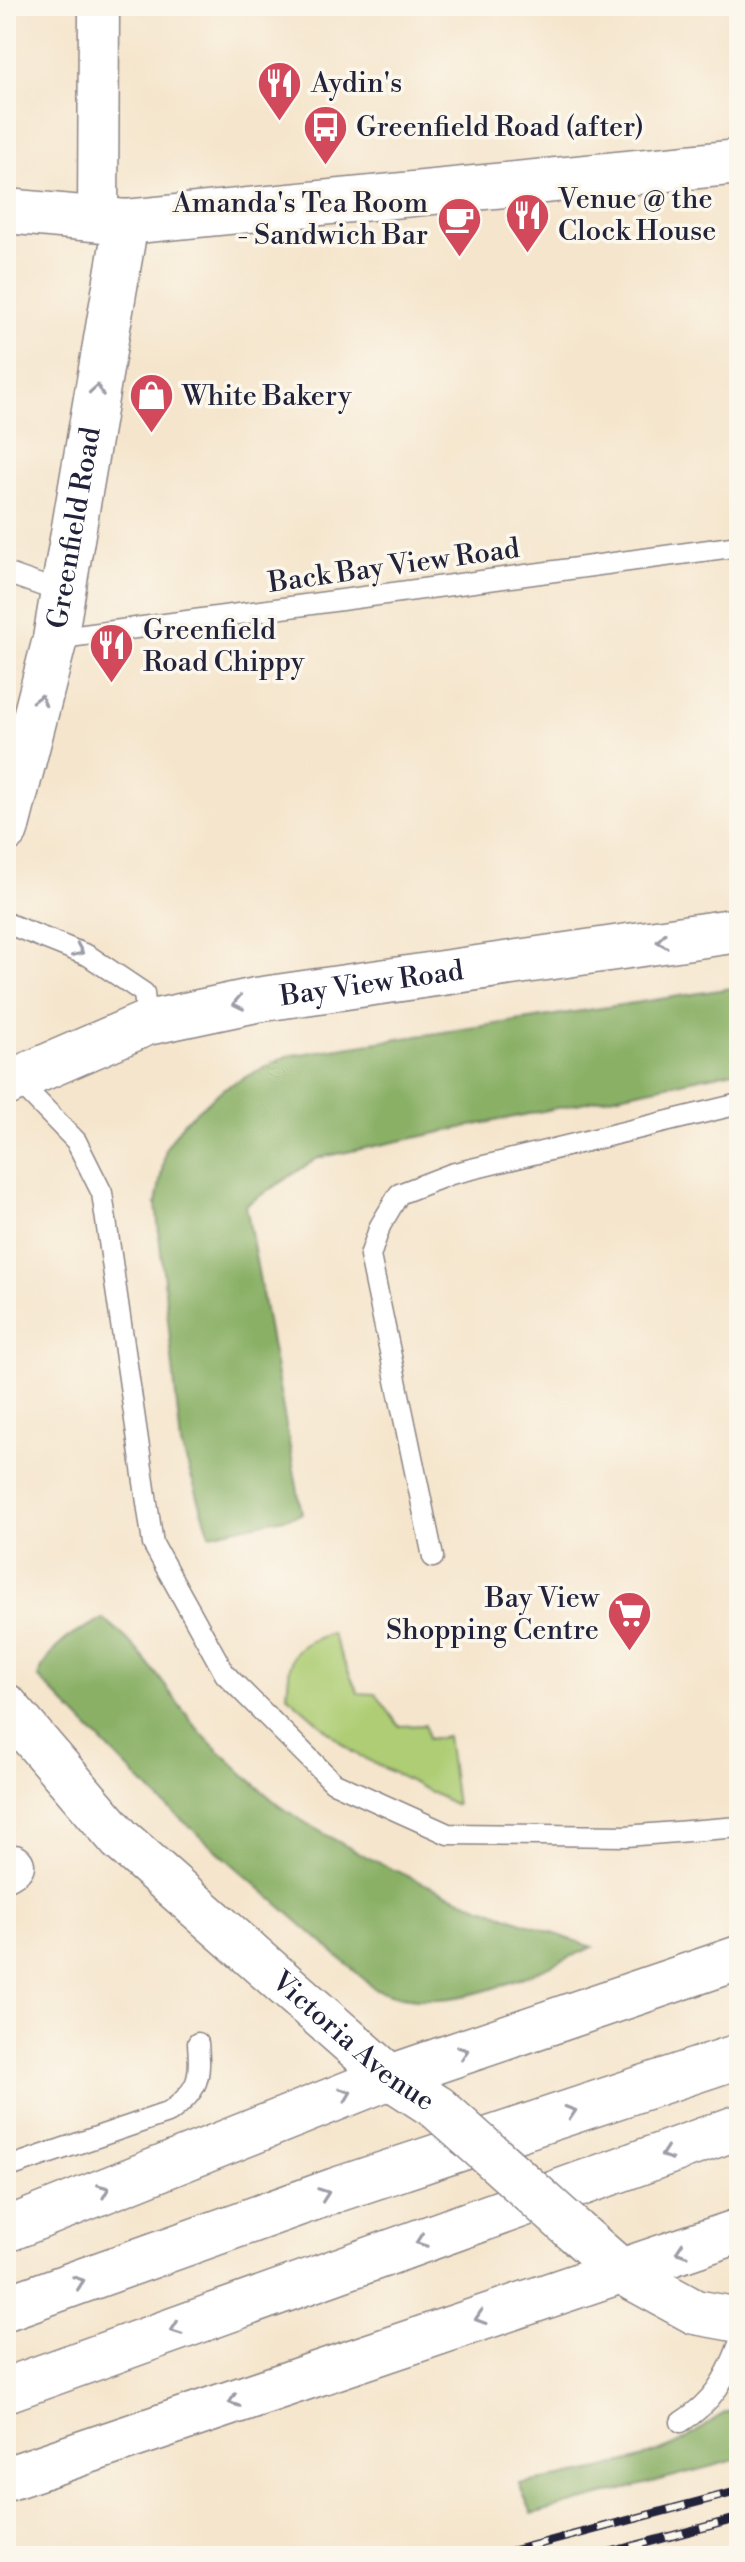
<svg xmlns="http://www.w3.org/2000/svg" width="745" height="2562" font-family="'Libre Bodoni',serif">
	<style>
		.green { fill: #aecd75; stroke: #687858; stroke-width: 2 }
		.forest { fill: #8ab066; stroke: #566950; stroke-width: 2 }
		.lines { fill: none; stroke-linecap: round; stroke-linejoin: round }
		.lane-casing { stroke: #8c8484; stroke-width: 23 }
		.street-casing { stroke: #8c8484; stroke-width: 43 }
		.secondary-casing { stroke: #8c8484; stroke-width: 47 }
		.primary-casing { stroke: #8c8484; stroke-width: 47 }
		.highway-casing { stroke: #8c8484; stroke-width: 47 }
		.lane { stroke: #fff; stroke-width: 20 }
		.street { stroke: #fff; stroke-width: 40 }
		.secondary { stroke: #fff; stroke-width: 44 }
		.primary { stroke: #fff; stroke-width: 44 }
		.highway { stroke: #fff; stroke-width: 44 }
		.rail-casing { stroke: #22223b; stroke-width: 9 }
		.rail { stroke: #fbf7ec; stroke-width: 6; stroke-dasharray: 18; stroke-linecap: butt }
		.secondary-bridge-casing { stroke: #8c8484; stroke-width: 47; stroke-linecap: butt }
		.secondary-bridge { stroke: #fff; stroke-width: 44 }
		.oneway { stroke: #9c9ca7 }
		.labels { text-anchor: middle; dominant-baseline: central; stroke-width: 7; stroke-linejoin: round; paint-order: stroke }
		.poi-label { font-size: 28px; fill: #22223b; stroke: #fbf7ec; text-anchor: start }
		.street-label { font-size: 28px; fill: #22223b; stroke: #fbf7ec }
	</style>
	<rect width="100%" height="100%" fill="#fbf7ec"/>
	<filter id="ink" filterUnits="userSpaceOnUse"><feTurbulence type="fractalNoise" baseFrequency=".0125" numOctaves="2"/><feDisplacementMap in="SourceGraphic" scale="16" xChannelSelector="R" yChannelSelector="G"/><feConvolveMatrix kernelMatrix="1 2 1 2 8 2 1 2 1" color-interpolation-filters="sRGB"/></filter>
	<filter id="wash" filterUnits="userSpaceOnUse"><feTurbulence type="fractalNoise" baseFrequency=".006" numOctaves="4" result="noise"/><feDisplacementMap in="SourceGraphic" scale="32" xChannelSelector="R" yChannelSelector="G"/><feGaussianBlur stdDeviation="1.8" result="paint"/><feColorMatrix in="noise" values="0 0 0 0 0 0 0 0 0 0 0 0 0 0 0 0 0 1.4 0 .05"/><feComposite in="paint" operator="in"/></filter>
	<g filter="url(#wash)">
		<rect width="100%" height="100%" fill="#f5e5cc"/>
		<path class="green" d="M331,1633L358,1693L376,1694L399,1726L425,1725L428,1739L447,1736L456,1805L352,1752L287,1695C291,1652 288,1648 331,1633Z"/>
		<path class="forest" d="M739,987V1070L318,1158L246,1205L302,1514L210,1534L181,1445L156,1204L166,1148L184,1122L224,1088L287,1056Z
			M103,1619C152,1653 176,1712 219,1751C244,1773 270,1801 298,1818C390,1876 492,1912 593,1947C527,1975 446,2021 374,1988L157,1798L38,1677C50,1645 73,1633 103,1619Z
			M739,2408V2459L532,2514L519,2484C572,2475 625,2467 675,2445C698,2435 714,2414 739,2408Z"/>
	</g>
	<g filter="url(#ink)">
		<g class="lines">
			<defs>
				<path id="lane" d="M6,573L63,593
					M55,639L739,546
					M6,923L89,956L144,993L147,1023
					M15,1078L76,1141L102,1193L153,1544L225,1674L333,1782L448,1834L626,1836L739,1827
					M433,1557L370,1256L380,1226L399,1194L451,1174L739,1104
					M6,2168L170,2112C199,2089 201,2079 198,2043
					M681,2422C713,2402 726,2379 739,2344"/>
				<path id="street" d="M98,220L99,6
					M6,1870L14,1865"/>
				<g id="secondary">
					<path id="s1" d="M6,830L55,639L126,222"/>
					<path id="s2" d="M6,1084L147,1023L256,1000L739,930"/>
					<path id="s3" d="M6,1706L120,1839L390,2077L438,2108"/>
					<path d="M573,2229L622,2272L695,2312L739,2320"/>
				</g>
				<path id="primary" d="M6,211L126,222L739,162"/>
				<path id="highway" d="M6,2230L390,2077L739,1958
					M6,2308L336,2190L739,2056
					M6,2390L739,2127
					M6,2479L739,2231"/>
			</defs>
			<use href="#lane" class="lane-casing"/>
			<use href="#street" class="street-casing"/>
			<use href="#secondary" class="secondary-casing"/>
			<use href="#primary" class="primary-casing"/>
			<use href="#highway" class="highway-casing"/>
			<use href="#lane" class="lane"/>
			<use href="#street" class="street"/>
			<use href="#secondary" class="secondary"/>
			<use href="#primary" class="primary"/>
			<use href="#highway" class="highway"/>
			<defs>
				<path id="rail" d="M494,2556L739,2491
					M596,2556L739,2518"/>
			</defs>
			<use href="#rail" class="rail-casing"/>
			<use href="#rail" class="rail"/>
			<defs>
				<path id="secondary-bridge" d="M438,2108L573,2229"/>
			</defs>
			<use href="#secondary-bridge" class="secondary-bridge-casing"/>
			<use href="#secondary-bridge" class="secondary-bridge"/>
		</g>
		<defs><path id="oneway-chevron" d="M-2-3.5L2.5 0L-2 3.5" fill="none" stroke-width="1.6" stroke-linecap="round" stroke-linejoin="round" transform="scale(2)"/></defs>
		<g class="oneway">
			<use href="#oneway-chevron" transform="translate(97 390) rotate(-80)"/>
			<use href="#oneway-chevron" transform="translate(40 700) rotate(-75)"/>
			<use href="#oneway-chevron" transform="translate(662 941) rotate(172)"/>
			<use href="#oneway-chevron" transform="translate(78 951) rotate(24)"/>
			<use href="#oneway-chevron" transform="translate(238 1003) rotate(168)"/>
			<use href="#oneway-chevron" transform="translate(463 2052) rotate(-19)"/>
			<use href="#oneway-chevron" transform="translate(346 2094) rotate(-21)"/>
			<use href="#oneway-chevron" transform="translate(571 2112) rotate(-18)"/>
			<use href="#oneway-chevron" transform="translate(666 2154) rotate(160)"/>
			<use href="#oneway-chevron" transform="translate(104 2190) rotate(-22)"/>
			<use href="#oneway-chevron" transform="translate(324 2194) rotate(-20)"/>
			<use href="#oneway-chevron" transform="translate(421 2241) rotate(160)"/>
			<use href="#oneway-chevron" transform="translate(681 2251) rotate(161)"/>
			<use href="#oneway-chevron" transform="translate(79 2282) rotate(-20)"/>
			<use href="#oneway-chevron" transform="translate(480 2318) rotate(162)"/>
			<use href="#oneway-chevron" transform="translate(176 2329) rotate(160)"/>
			<use href="#oneway-chevron" transform="translate(234 2401) rotate(161)"/>
		</g>
	</g>
	<defs>
		<symbol id="restaurant-pin" viewBox="-11 -11 22 30"><path d="M0 17L-7.5 6A9.5 9.5 0 1 1 7.5 6Z" fill="#d1495b" stroke="#fbf7ec"/><path d="M-5-6h1v4h1v-4h1v4h1v-4h1v5L-1.5 .5V6h-2V.5L-5-1ZM5-6V6H3V1.5H1.5Q1.5-4 5-6Z" fill="#fff"/></symbol>
		<symbol id="bus-pin" viewBox="-11 -11 22 30"><path d="M0 17L-7.5 6A9.5 9.5 0 1 1 7.5 6Z" fill="#d1495b" stroke="#fbf7ec"/><path d="M-5-6H5V4H4V6H2V4H-2V6H-4V4H-5ZM-3.5-4V0h7V-4ZM-3.5 1.2v1.5H-2V1.2ZM2 1.2v1.5H3.5V1.2Z" fill="#fff"/></symbol>
		<symbol id="cafe-pin" viewBox="-11 -11 22 30"><path d="M0 17L-7.5 6A9.5 9.5 0 1 1 7.5 6Z" fill="#d1495b" stroke="#fbf7ec"/><path d="M-5.5-4.5H6V0H3Q3 3.5 0 3.5H-2.5Q-5.5 3.5-5.5 0ZM3-3.2v2h1.7v-2ZM-6 4.5H4V6H-6Z" fill="#fff"/></symbol>
		<symbol id="shop-pin" viewBox="-11 -11 22 30"><path d="M0 17L-7.5 6A9.5 9.5 0 1 1 7.5 6Z" fill="#d1495b" stroke="#fbf7ec"/><path d="M-5-2.5h2.3a2.7 3.5 0 0 1 5.4 0H5L5.5 6h-11ZM-1.5-2.5h3a1.5 2.3 0 0 0-3 0Z" fill="#fff"/></symbol>
		<symbol id="supermarket-pin" viewBox="-11 -11 22 30"><path d="M0 17L-7.5 6A9.5 9.5 0 1 1 7.5 6Z" fill="#d1495b" stroke="#fbf7ec"/><path d="M-6-5.5h2.5l.6 2H6L4.5 2H-2.5L-4.4-4H-6ZM-1.5 3.2a1.3 1.3 0 1 0 .1 0ZM3 3.2a1.3 1.3 0 1 0 .1 0Z" fill="#fff"/></symbol>
	</defs>
	<g fill-rule="evenodd">
		<use href="#restaurant-pin" x="254" y="58" width="51" height="69"/>
		<use href="#bus-pin" x="300" y="102" width="51" height="69"/>
		<use href="#restaurant-pin" x="502" y="190" width="51" height="69"/>
		<use href="#cafe-pin" x="434" y="194" width="51" height="69"/>
		<use href="#shop-pin" x="126" y="370" width="51" height="69"/>
		<use href="#restaurant-pin" x="86" y="620" width="51" height="69"/>
		<use href="#supermarket-pin" x="604" y="1588" width="51" height="69"/>
	</g>
	<g class="labels">
		<g class="poi-label">
			<text x="311" y="83">Aydin's</text>
			<text x="356" y="127">Greenfield Road (after)</text>
			<text x="558" y="199">Venue @ the<tspan x="558" dy="32">Clock House</tspan></text>
			<text x="428" y="203" text-anchor="end">Amanda's Tea Room<tspan x="428" dy="32">- Sandwich Bar</tspan></text>
			<text x="182" y="396">White Bakery</text>
			<text x="143" y="630">Greenfield<tspan x="143" dy="32">Road Chippy</tspan></text>
			<text x="599" y="1598" text-anchor="end">Bay View<tspan x="599" dy="32">Shopping Centre</tspan></text>
		</g>
		<g class="street-label">
			<text stroke="none"><textPath href="#s1" startOffset="310">Greenfield Road</textPath></text>
			<text transform="translate(394 566) rotate(-8)">Back Bay View Road</text>
			<text stroke="none"><textPath href="#s2" startOffset="382">Bay View Road</textPath></text>
			<text stroke="none"><textPath href="#s3" startOffset="484">Victoria Avenue</textPath></text>
		</g>
	</g>
	<rect width="745" height="2562" fill="none" stroke="#fbf7ec" stroke-width="32"/>
</svg>
